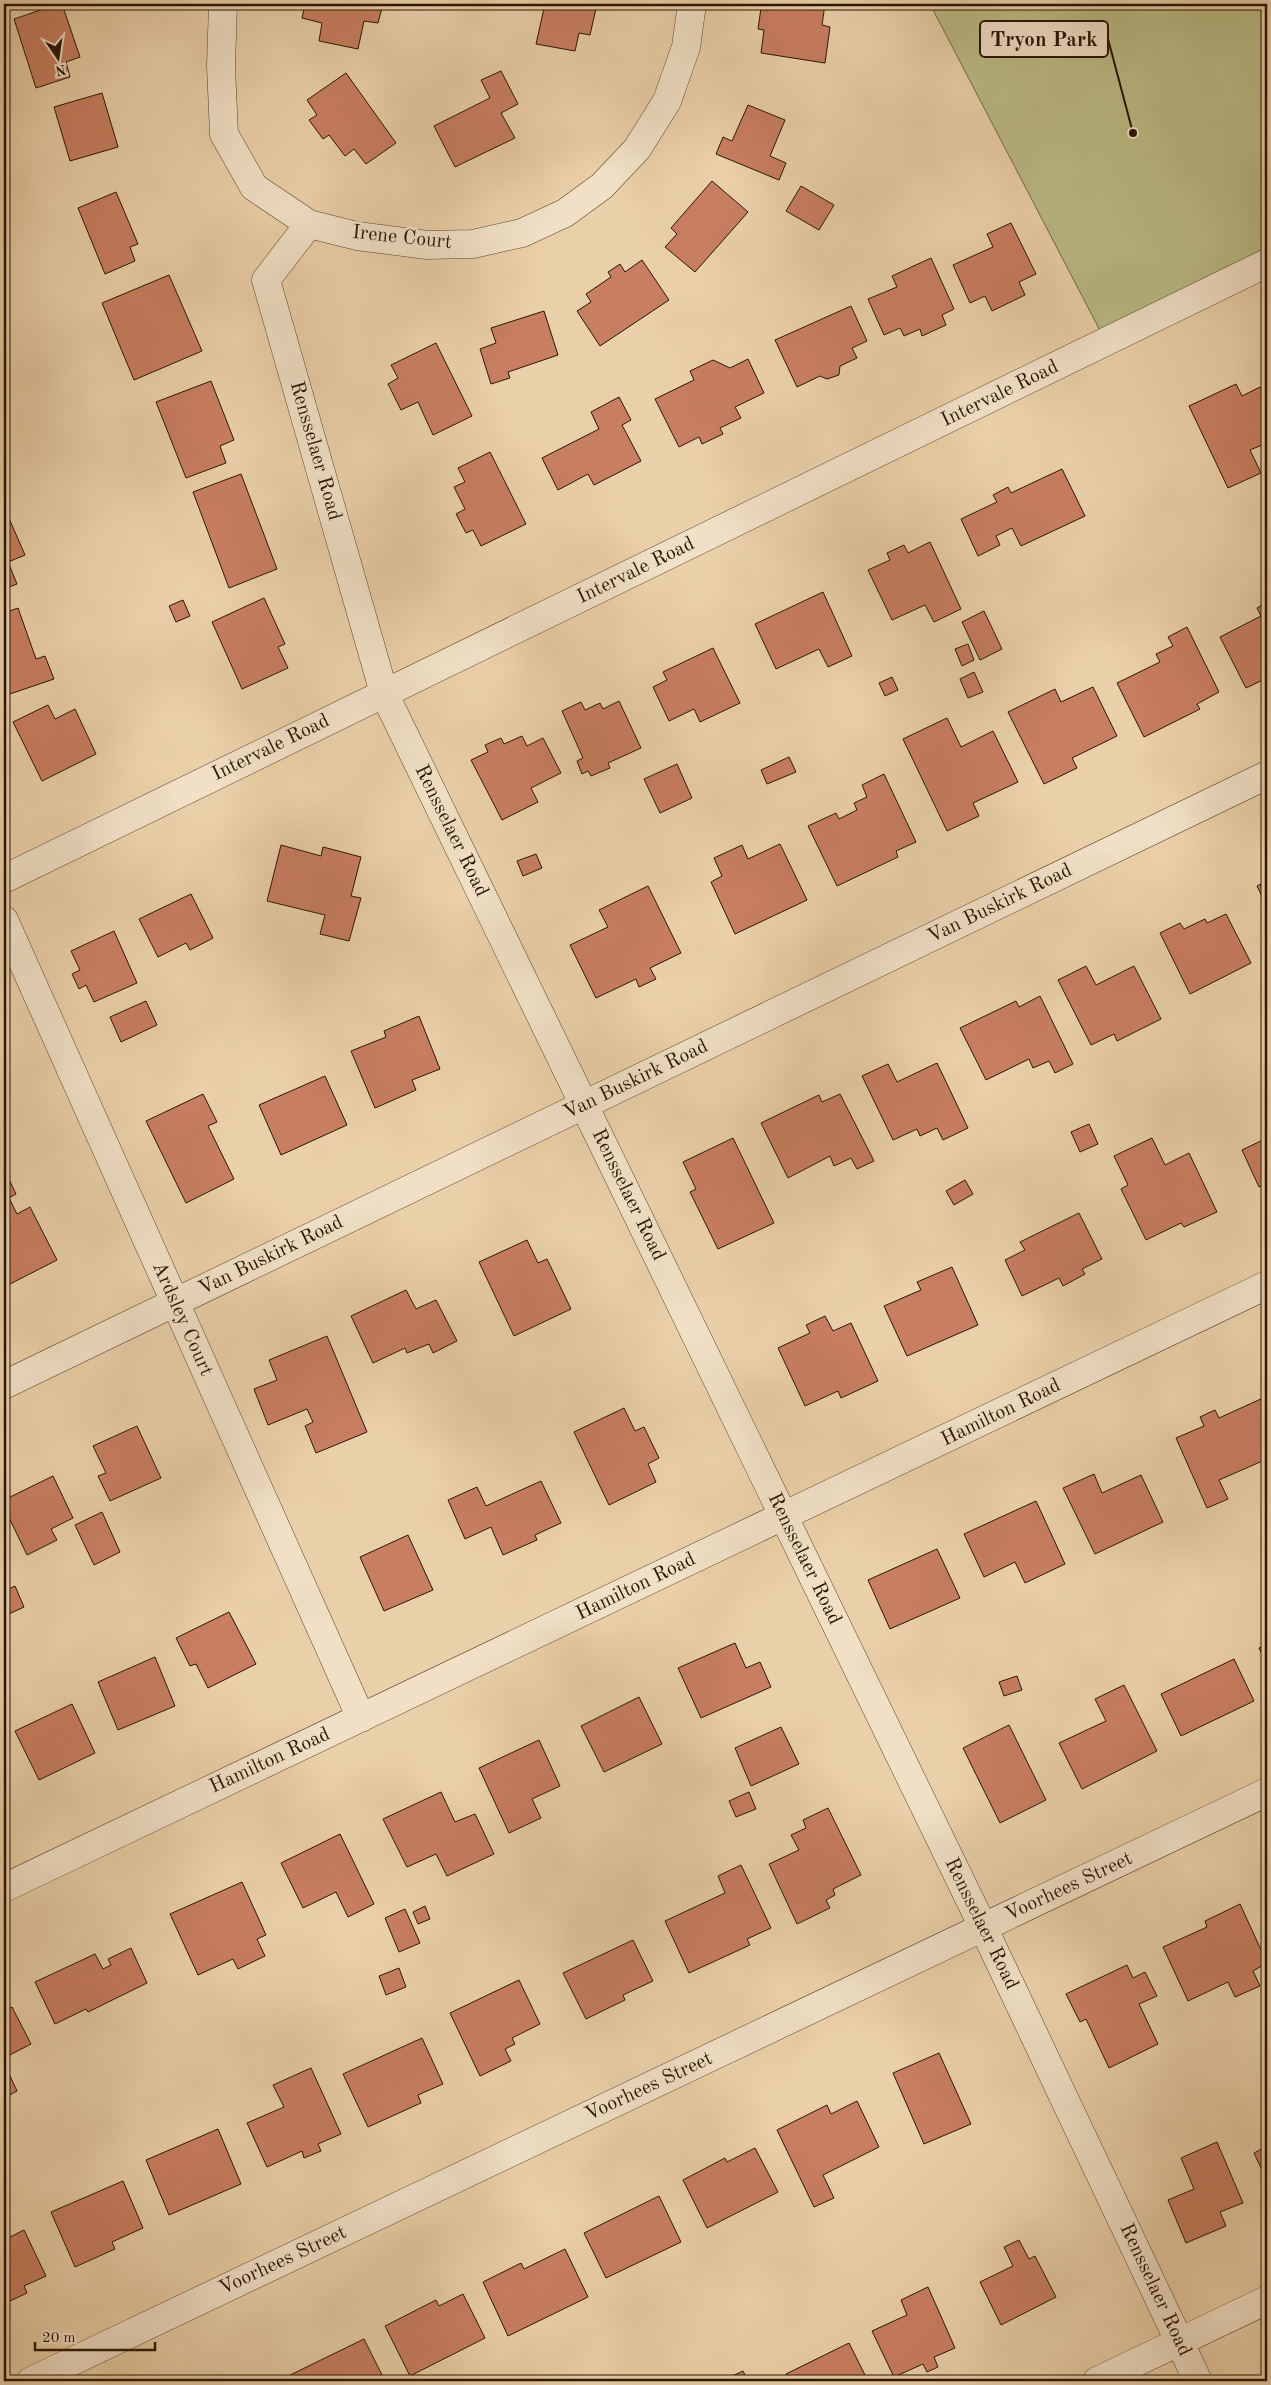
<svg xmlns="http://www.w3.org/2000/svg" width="1271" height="2385" font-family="'Old Standard TT',serif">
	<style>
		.green { fill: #baba85; stroke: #726844 }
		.building { fill: #c87e61; stroke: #291504 }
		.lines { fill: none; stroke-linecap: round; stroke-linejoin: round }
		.minor-casing { stroke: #59442d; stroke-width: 29 }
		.minor { stroke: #f1e0c6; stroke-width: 28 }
		.labels { text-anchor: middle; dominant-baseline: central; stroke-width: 5; stroke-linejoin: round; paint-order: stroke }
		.street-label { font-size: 20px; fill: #291504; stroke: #f1e0c6 }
		.leader { fill: none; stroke: #291504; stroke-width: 2 }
		.callout-dot { fill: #291504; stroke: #f1e0c6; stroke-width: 2 }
		.callout { fill: #f1e0c6; stroke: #291504; stroke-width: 2 }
		.callout-label { font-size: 21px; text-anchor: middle; font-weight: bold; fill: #291504 }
	</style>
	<rect width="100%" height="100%" fill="#ead0a8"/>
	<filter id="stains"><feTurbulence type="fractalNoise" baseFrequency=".004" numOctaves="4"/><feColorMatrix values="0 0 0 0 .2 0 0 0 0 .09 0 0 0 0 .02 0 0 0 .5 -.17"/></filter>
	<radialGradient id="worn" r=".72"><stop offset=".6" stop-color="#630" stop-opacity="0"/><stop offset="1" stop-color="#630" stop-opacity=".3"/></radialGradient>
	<path class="green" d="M930,4H1267V263L1106,342Z"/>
	<path class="building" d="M58,4H62L80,57L66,62L70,77L36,88L14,19Z
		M305,4H383L378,23L364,21L358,49L319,41L322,23L302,18Z
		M444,4H456L454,9Z
		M465,4H478L477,9L465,7Z
		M545,4H597L590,35L579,33L575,51L536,44Z
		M769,4H854V8L825,4L822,25L830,27L825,63L761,53L764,30L758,29L761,8L768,10Z
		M501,71L518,104L501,113L515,138L455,167L434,126L490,98L481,80Z
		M346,73L396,143L366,164L354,149L345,156L329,135L323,139L309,120L317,115L307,100Z
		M102,93L118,147L70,161L54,107Z
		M748,105L785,120L770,156L786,163L779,180L716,154L723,137L732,141Z
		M712,181L748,212L695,272L665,247L677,234L671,228Z
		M801,186L834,205L819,230L786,211Z
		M116,192L138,244L130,247L135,261L105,274L78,208Z
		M1011,223L1036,274L1019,282L1025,295L992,311L985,296L970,303L953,265L993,247L987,234Z
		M931,258L954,309L942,315L946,325L922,336L920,329L904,336L900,328L884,335L868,299L897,287L892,276Z
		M642,260L669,300L600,346L577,311L591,302L586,294L611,277L608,272L620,264L625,272Z
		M169,275L202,351L134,380L102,303Z
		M851,306L867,341L852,348L857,358L840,366L839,375L827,379L820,376L797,387L775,340Z
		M544,311L558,355L508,372L510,378L491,384L480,349L496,343L491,328Z
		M436,343L472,416L433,435L418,402L401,410L388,384L398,378L391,365Z
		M748,359L764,393L735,407L741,418L720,428L723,434L702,444L699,437L679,447L655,399L694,380L690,371L713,360L730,368Z
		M211,381L234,440L220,446L226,463L186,478L156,402Z
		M1236,384L1242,396L1260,387L1267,402V429L1264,431L1267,443L1250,450L1261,473L1228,488L1189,406Z
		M619,397L631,420L622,425L641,461L594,485L588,474L558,490L542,458L599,429L591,412Z
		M490,452L526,524L481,546L473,530L466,533L456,514L465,509L454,487L465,482L458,468Z
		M1062,469L1085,516L1021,546L1012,528L996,536L1000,545L978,556L961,519L997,502L993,495L1008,487L1011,493Z
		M241,474L277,569L229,588L193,492Z
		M4,507L25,555L8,562L17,584L4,589Z
		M1267,541V556L1261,544Z
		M930,542L961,609L934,622L925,605L892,620L868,570L890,560L887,553L904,545L908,553Z
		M823,592L852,656L828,667L819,649L776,669L755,624Z
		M264,598L285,644L278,647L288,668L242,689L212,622Z
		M183,600L190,616L176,622L169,606Z
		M1267,602V678L1246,688L1220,637L1261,616L1257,608Z
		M18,608L36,659L45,656L54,679L4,696V613Z
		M984,611L1002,649L980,660L962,622Z
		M1187,627L1219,692L1197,704L1200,709L1144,737L1117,683L1160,662L1156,654L1173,646L1168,637Z
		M968,644L974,660L962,666L955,649Z
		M713,648L740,703L700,722L694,709L669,721L653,687L667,680L663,672Z
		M974,672L983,692L968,698L960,679Z
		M892,677L898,690L885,696L879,683Z
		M1093,687L1117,736L1072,758L1077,768L1044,784L1008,712L1055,689L1061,702Z
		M619,701L641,748L608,763L610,768L591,776L588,771L582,774L577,761L583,758L562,711L581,702L585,710L600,703L603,709Z
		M48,705L55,719L75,709L96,754L42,781L13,722Z
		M947,718L961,747L993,731L1018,782L973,803L979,816L947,831L903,739Z
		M522,736L527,746L543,738L561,773L531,788L538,802L502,820L471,760L488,752L485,745L501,738L504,744Z
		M789,757L796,772L767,784L761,770Z
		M677,764L692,798L660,813L644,779Z
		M884,774L916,842L896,851L898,857L837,886L808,826L836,813L839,819L857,810L854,803L867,797L862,785Z
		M780,844L807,900L735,934L711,882L722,876L714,858L742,845L748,859Z
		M281,845L321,856L323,847L361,857L351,896L361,898L349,941L320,934L325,915L267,901Z
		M536,854L542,868L523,876L517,861Z
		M1267,881V907L1257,886Z
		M648,886L681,953L650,968L656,979L639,987L636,979L596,998L570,945L608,927L599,910Z
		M191,894L213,938L190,950L186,943L158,957L139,919Z
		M1226,914L1251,963L1190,994L1160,933L1180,923L1184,929L1205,919L1207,923Z
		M114,931L137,983L94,1002L86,985L79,989L72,974L80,970L71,951Z
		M1086,966L1096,985L1134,966L1161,1019L1117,1041L1114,1034L1091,1045L1058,980Z
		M1040,996L1073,1064L1055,1073L1049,1061L1033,1068L1029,1059L986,1080L960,1028L1016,1001L1019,1007Z
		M146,1001L157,1025L121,1042L110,1017Z
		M419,1016L440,1069L412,1080L416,1090L375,1108L351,1051L386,1037L384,1031Z
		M937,1063L968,1128L943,1140L937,1128L920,1136L917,1129L893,1140L862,1076L888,1064L897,1082Z
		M325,1076L347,1125L281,1155L259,1105Z
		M203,1094L217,1122L208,1126L234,1179L186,1203L146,1121Z
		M840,1094L874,1161L857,1169L851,1158L834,1166L830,1156L788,1178L761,1123L819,1095L822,1102Z
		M1089,1124L1098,1144L1080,1152L1071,1132Z
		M733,1138L774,1223L718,1249L690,1192L696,1189L683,1162Z
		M1152,1138L1165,1165L1189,1153L1217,1212L1184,1227L1181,1223L1146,1240L1121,1189L1128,1185L1114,1156Z
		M1267,1138V1183L1259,1187L1242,1150Z
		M6,1173L16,1194L9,1198L17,1214L30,1207L57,1260L10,1284L4,1272V1174Z
		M965,1180L973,1194L954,1205L946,1191Z
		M1079,1213L1102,1259L1082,1269L1085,1274L1063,1286L1059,1278L1022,1296L1005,1260L1025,1250L1020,1242Z
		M527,1240L538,1263L547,1259L571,1309L514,1336L479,1262Z
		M952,1267L978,1325L907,1356L884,1306L921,1290L917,1282Z
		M406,1290L416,1309L436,1300L457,1341L433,1353L429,1344L407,1353L405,1348L373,1363L351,1316Z
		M825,1316L833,1331L851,1323L878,1381L841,1398L838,1391L805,1406L778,1348L810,1333L806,1325Z
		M327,1336L367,1432L316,1453L305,1426L313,1422L307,1409L268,1425L254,1389L277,1380L269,1360Z
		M1263,1398L1267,1408V1459L1219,1480L1228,1499L1207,1508L1176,1438L1204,1426L1200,1417L1215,1410L1219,1418Z
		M624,1408L635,1431L644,1427L659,1458L648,1464L656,1482L609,1505L574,1432Z
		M137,1426L161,1478L110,1501L98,1476L106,1473L93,1446Z
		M1094,1474L1102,1493L1141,1475L1163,1522L1095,1554L1063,1488Z
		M53,1476L73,1518L51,1529L57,1540L27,1555L4,1507V1500Z
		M541,1481L561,1523L535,1535L537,1540L503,1555L491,1527L465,1539L448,1500L477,1487L486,1506Z
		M1036,1501L1065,1564L1025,1583L1015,1562L984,1577L964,1534Z
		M102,1512L120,1552L94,1565L75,1525Z
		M408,1535L433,1590L384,1611L360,1557Z
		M937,1549L960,1598L890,1629L868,1580Z
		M15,1586L24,1607L9,1614L4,1602V1591Z
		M229,1612L256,1664L208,1688L196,1664L190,1666L176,1638Z
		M735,1643L746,1668L760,1662L771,1687L701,1718L678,1668Z
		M1267,1644V1665L1259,1648Z
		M155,1657L175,1706L118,1730L98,1682Z
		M1234,1659L1254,1701L1181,1736L1161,1694Z
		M1017,1676L1022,1690L1004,1696L999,1682Z
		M1124,1685L1157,1751L1082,1789L1059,1743L1106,1721L1095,1699Z
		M639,1697L662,1744L604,1772L581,1726Z
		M72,1704L95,1753L39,1780L15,1731Z
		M1009,1725L1046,1800L1000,1823L963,1748Z
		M781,1727L799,1764L751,1786L735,1748Z
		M539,1740L560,1786L532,1799L541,1818L509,1833L479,1768Z
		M441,1792L455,1822L475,1814L494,1854L447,1876L436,1854L407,1867L383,1819Z
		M749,1792L756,1809L736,1817L729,1801Z
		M828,1808L861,1875L833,1889L835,1895L826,1900L830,1908L797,1924L769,1864L799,1850L791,1835L806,1828L803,1820Z
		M340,1834L374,1904L348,1917L336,1892L303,1908L281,1863Z
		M741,1865L771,1928L747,1939L750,1945L689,1973L665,1921L725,1893L718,1876Z
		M242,1882L266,1935L257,1939L265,1956L238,1969L233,1959L198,1975L170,1914Z
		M1240,1904L1267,1963L1253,1971L1260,1986L1235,1997L1228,1982L1188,2001L1163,1947L1207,1927L1205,1921Z
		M425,1906L430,1919L418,1924L413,1912Z
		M405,1909L420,1943L399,1952L385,1918Z
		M633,1940L653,1981L623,1995L625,2000L586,2019L563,1973Z
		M131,1948L147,1983L88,2012L86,2009L55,2024L35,1982L95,1954L103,1969L111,1965L108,1959Z
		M1127,1965L1133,1978L1145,1972L1157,1996L1139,2004L1158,2044L1109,2068L1086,2019L1080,2022L1066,1994Z
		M399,1968L406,1987L386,1995L379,1976Z
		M519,1980L540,2024L512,2038L515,2044L505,2049L511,2061L480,2076L450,2013Z
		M12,2007L31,2044L4,2058V2011Z
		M422,2038L443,2084L418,2095L421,2103L368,2127L343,2074Z
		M939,2053L971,2124L924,2144L893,2073Z
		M4,2063L17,2091L4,2098Z
		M311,2068L341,2134L318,2144L321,2151L304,2158L302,2151L267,2167L247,2123L284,2107L273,2085Z
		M857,2101L879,2147L823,2175L834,2198L814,2207L777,2130L827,2105L831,2114Z
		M218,2129L241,2184L169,2215L146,2160Z
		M1217,2142L1243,2203L1220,2212L1226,2226L1186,2243L1168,2200L1194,2189L1181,2158Z
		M1267,2146V2181L1254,2153Z
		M755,2148L778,2192L707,2228L683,2180L725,2158L727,2162Z
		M123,2181L143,2228L112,2242L115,2249L75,2267L51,2212Z
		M659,2196L681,2242L606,2278L584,2233Z
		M24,2230L46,2276L24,2286L27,2293L10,2301L7,2296L4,2297V2240Z
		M1019,2240L1029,2259L1035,2256L1056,2297L1001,2325L980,2282L1013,2266L1004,2247Z
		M565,2249L588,2297L508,2336L483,2282L521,2263L524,2269Z
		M928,2287L955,2348L934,2357L938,2367L927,2372L923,2364L894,2377L872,2331L907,2315L901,2300Z
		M463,2294L485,2338L410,2376L385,2326L436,2300L439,2306Z
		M364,2339L385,2381H285L284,2378Z
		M849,2343L868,2381H790L786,2374Z
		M743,2371L748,2381H722Z"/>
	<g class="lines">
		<defs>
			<path id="minor" d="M223,4L221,66L224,134L254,187L309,224L357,236L427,245L473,244L522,233L565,213L602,186L637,149L667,101L686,47L692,4
				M309,224L266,280L384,693L983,1927L1198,2381
				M4,879L1267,263
				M4,920L361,1718
				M4,1385L1267,775
				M4,1888L1267,1285
				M31,2381L1267,1792
				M1097,2381L1267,2300"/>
		</defs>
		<use href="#minor" class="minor-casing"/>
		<use href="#minor" class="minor"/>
	</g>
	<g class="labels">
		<g class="street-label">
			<text transform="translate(402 238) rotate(6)">Irene Court</text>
			<text transform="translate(1000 394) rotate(-26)">Intervale Road</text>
			<text transform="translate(315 451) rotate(74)">Rensselaer Road</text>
			<text transform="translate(636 571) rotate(-26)">Intervale Road</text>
			<text transform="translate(271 748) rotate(-26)">Intervale Road</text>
			<text transform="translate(451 831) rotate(64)">Rensselaer Road</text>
			<text transform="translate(1000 904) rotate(-26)">Van Buskirk Road</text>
			<text transform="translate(636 1080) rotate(-26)">Van Buskirk Road</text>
			<text transform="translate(628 1195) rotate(64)">Rensselaer Road</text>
			<text transform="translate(271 1256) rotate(-26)">Van Buskirk Road</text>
			<text transform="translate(182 1319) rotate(66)">Ardsley Court</text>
			<text transform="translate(1001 1413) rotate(-26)">Hamilton Road</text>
			<text transform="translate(804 1559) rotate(64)">Rensselaer Road</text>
			<text transform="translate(636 1587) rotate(-26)">Hamilton Road</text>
			<text transform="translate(270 1761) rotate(-25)">Hamilton Road</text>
			<text transform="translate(1069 1887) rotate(-25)">Voorhees Street</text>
			<text transform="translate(981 1924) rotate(64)">Rensselaer Road</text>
			<text transform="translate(649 2087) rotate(-25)">Voorhees Street</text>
			<text transform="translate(283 2261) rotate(-25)">Voorhees Street</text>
			<text transform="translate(1155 2290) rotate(65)">Rensselaer Road</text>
		</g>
	</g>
	<path class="leader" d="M1133 133L1108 39"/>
	<circle class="callout-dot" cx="1133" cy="133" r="5"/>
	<rect class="callout" x="980" y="21" width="128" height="36" rx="5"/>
	<g class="callout-label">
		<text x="1044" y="46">Tryon Park</text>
	</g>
	<rect width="1271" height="2385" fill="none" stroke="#ead0a8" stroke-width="20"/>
	<rect x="5" y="5" width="1261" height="2375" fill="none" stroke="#291504" stroke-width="2.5"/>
	<rect x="10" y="10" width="1251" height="2365" fill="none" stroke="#291504"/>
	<g transform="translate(58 58) rotate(167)" stroke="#f1e0c6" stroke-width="4" paint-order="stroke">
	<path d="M0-4L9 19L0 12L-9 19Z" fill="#291504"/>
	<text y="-8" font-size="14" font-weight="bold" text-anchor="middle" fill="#291504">N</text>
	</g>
	<path d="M35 2342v8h120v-8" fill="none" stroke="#291504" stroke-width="2.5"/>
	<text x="42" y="2342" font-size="15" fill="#291504" stroke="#f1e0c6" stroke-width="4" paint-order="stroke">20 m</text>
	<rect width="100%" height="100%" filter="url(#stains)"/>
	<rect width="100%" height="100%" fill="url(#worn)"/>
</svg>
